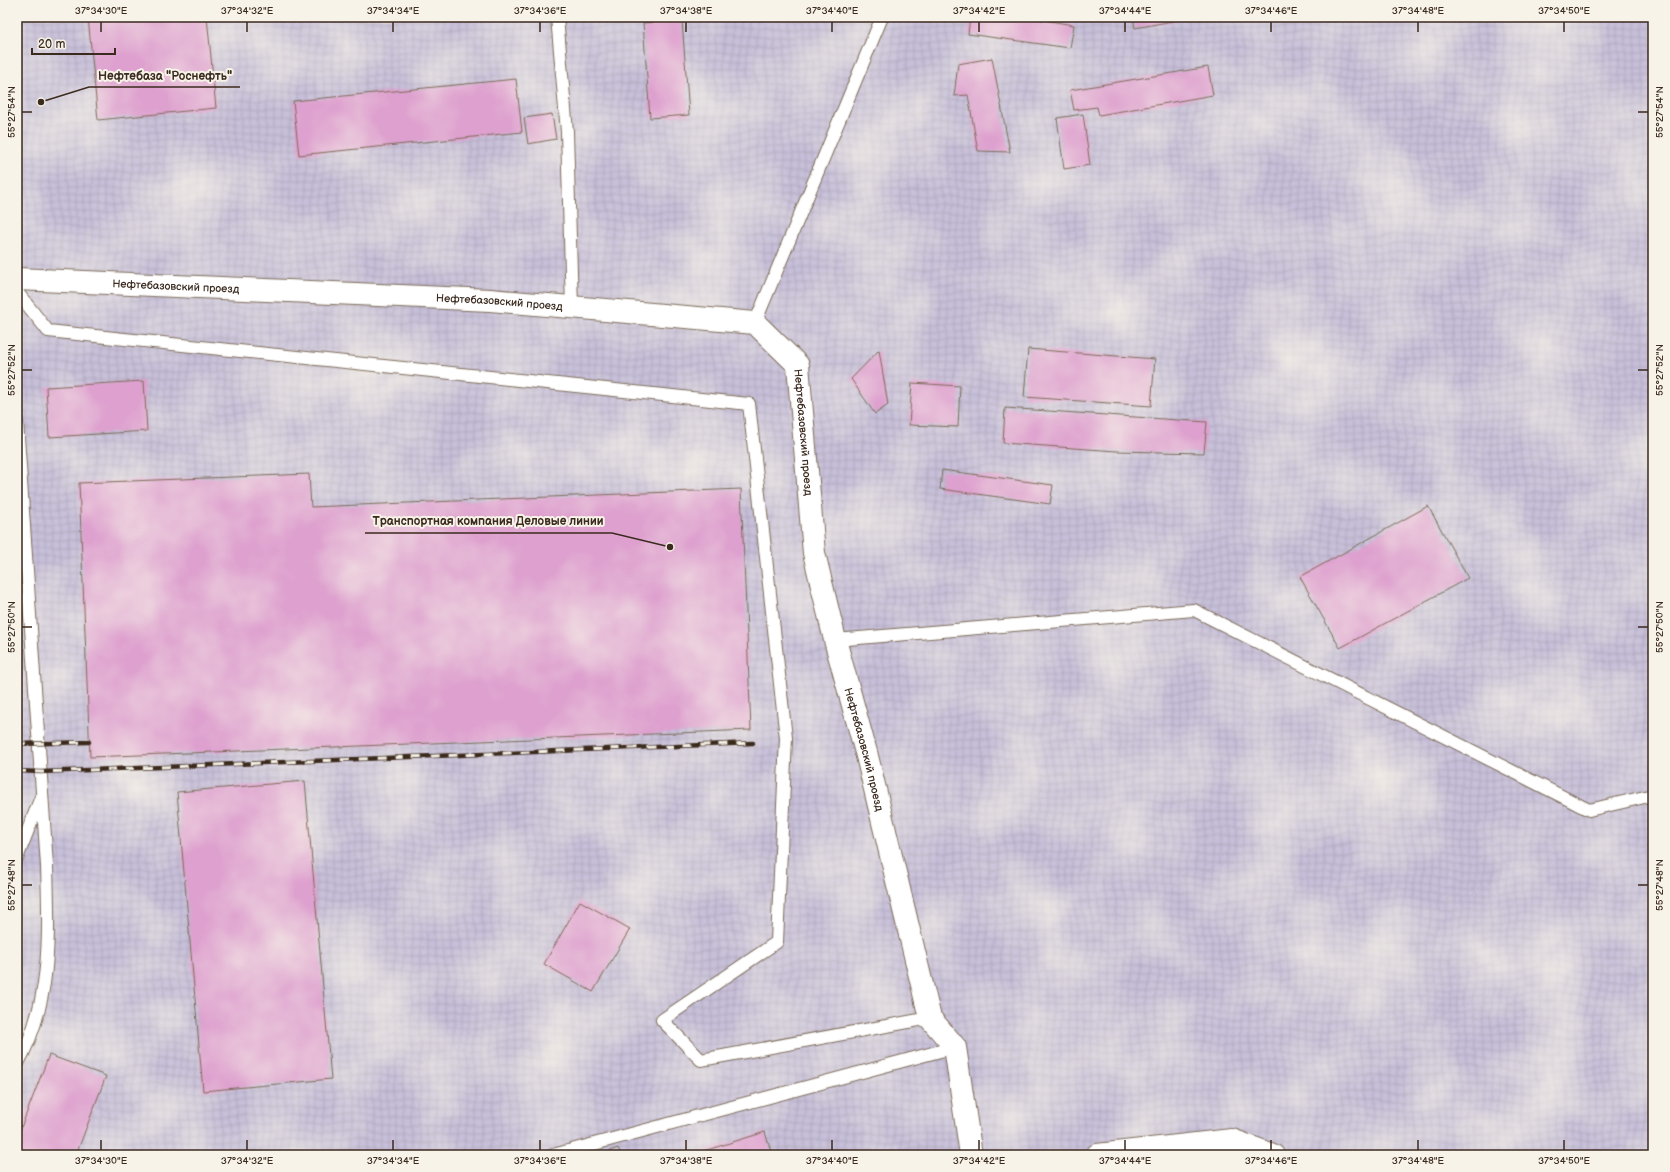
<svg xmlns="http://www.w3.org/2000/svg" width="1670" height="1172" font-family="'Balsamiq Sans',sans-serif">
	<style>
		.industrial { fill: url(#industrial-grid) }
		.building { fill: #dea1cf }
		.lines { fill: none; stroke-linecap: round; stroke-linejoin: round }
		.service-casing { stroke: #7b6a58; stroke-width: 14 }
		.minor-casing { stroke: #7b6a58; stroke-width: 24 }
		.service { stroke: #fff; stroke-width: 12 }
		.minor { stroke: #fff; stroke-width: 22 }
		.rail-casing { stroke: #3b2a1e; stroke-width: 4.5 }
		.rail { stroke: #f7f3e8; stroke-width: 3; stroke-dasharray: 9; stroke-linecap: butt }
		.ticks { fill: none; stroke: #3b2a1e; stroke-width: 1.5 }
		.labels { text-anchor: middle; dominant-baseline: central; stroke-width: 4; stroke-linejoin: round; paint-order: stroke }
		.street-label { font-size: 11px; fill: #3b2a1e; stroke: #f7f3e8 }
		.leader { fill: none; stroke: #3b2a1e; stroke-width: 1.5 }
		.callout-dot { fill: #3b2a1e; stroke: #f7f3e8; stroke-width: 1.5 }
		.callout-label { font-size: 12px; text-anchor: middle; font-weight: bold; fill: #3b2a1e; stroke: #f7f3e8; stroke-width: 4; stroke-linejoin: round; paint-order: stroke }
		.neatline { fill: none; stroke: #3b2a1e; stroke-width: 1.5 }
		.ticks-label { font-size: 10px; text-anchor: middle; fill: #3b2a1e }
	</style>
	<defs>
		<pattern id="industrial-grid" width="8" height="8" patternUnits="userSpaceOnUse"><rect width="8" height="8" fill="#c7c0d9"/><path d="M0 4h8M4 0v8" fill="none" stroke="#aca5ba"/></pattern>
	</defs>
	<rect width="100%" height="100%" fill="#f7f3e8"/>
	<filter id="ink" filterUnits="userSpaceOnUse"><feTurbulence type="fractalNoise" baseFrequency=".025" numOctaves="2"/><feDisplacementMap in="SourceGraphic" scale="8" xChannelSelector="R" yChannelSelector="G"/><feConvolveMatrix kernelMatrix="1 2 1 2 8 2 1 2 1" color-interpolation-filters="sRGB"/></filter>
	<filter id="wash" filterUnits="userSpaceOnUse"><feTurbulence type="fractalNoise" baseFrequency=".012" numOctaves="4" result="noise"/><feDisplacementMap in="SourceGraphic" scale="16" xChannelSelector="R" yChannelSelector="G"/><feGaussianBlur stdDeviation="0.9" result="paint"/><feColorMatrix in="noise" values="0 0 0 0 0 0 0 0 0 0 0 0 0 0 0 0 0 1.4 0 .05"/><feComposite in="paint" operator="in"/></filter>
	<g filter="url(#wash)">
		<rect width="100%" height="100%" fill="#f2e0c4"/>
		<path class="industrial" d="M17,17H1653V1155H17Z"/>
		<g id="blocks">
			<path class="building" d="M88,17H207L216,108L98,120Z
				M970,17H1037V19L1074,25L1070,48L968,34Z
				M1133,17H1189V18L1135,28Z
				M682,20L689,115L650,118L643,23Z
				M992,58L1010,152L978,151L968,95L954,96L958,64Z
				M1208,67L1213,95L1099,115L1097,107L1074,110L1070,90Z
				M516,79L522,132L299,155L293,101Z
				M552,114L556,139L528,144L524,118Z
				M1083,114L1090,165L1064,169L1057,118Z
				M1028,349L1155,359L1151,406L1024,397Z
				M879,350L888,405L875,414L851,379Z
				M144,381L147,431L49,437L46,387Z
				M912,383L960,386L958,427L909,425Z
				M1005,408L1207,422L1204,453L1116,451L1003,443Z
				M942,470L1053,485L1050,504L940,489Z
				M309,474L311,507L741,489L751,730L90,757L79,483Z
				M1428,506L1468,578L1340,648L1300,577Z
				M17,708L20,718L17,719Z
				M305,781L331,1079L203,1091L177,792Z
				M580,901L630,929L593,992L544,964Z
				M49,1055L106,1076L76,1155H17V1138Z
				M765,1132L772,1155H691Z
				M618,1148L621,1155H599Z"/>
		</g>
	</g>
	<g filter="url(#ink)">
		<use href="#blocks" fill-opacity="0" stroke="#7b6a58" stroke-width="1"/>
		<g class="lines">
			<defs>
				<path id="service" d="M557,17L567,132L572,308
					M17,292L48,331L749,404L786,738L777,942L662,1020L701,1060L930,1018
					M755,323L882,17
					M17,422L47,866C49,935 52,1003 17,1065
					M835,640L1194,610L1589,810L1653,795
					M17,858L41,797
					M553,1155L955,1047"/>
				<g id="minor">
					<path id="s1" d="M17,279L490,300L755,323L798,365L814,553L835,640L867,756L930,1018L955,1047L971,1155"/>
					<path d="M1097,1155L1232,1140L1273,1155"/>
				</g>
			</defs>
			<use href="#service" class="service-casing"/>
			<use href="#minor" class="minor-casing"/>
			<use href="#service" class="service"/>
			<use href="#minor" class="minor"/>
			<defs>
				<path id="rail" d="M17,744L89,742
					M17,771L41,772L753,743"/>
			</defs>
			<use href="#rail" class="rail-casing"/>
			<use href="#rail" class="rail"/>
		</g>
	</g>
	<path class="ticks" d="M101,22V32M247,22V32M393,22V32M540,22V32M686,22V32M832,22V32M979,22V32M1125,22V32M1271,22V32M1418,22V32M1564,22V32M22,112H32M1638,112H1648M22,370H32M1638,370H1648M22,627H32M1638,627H1648M22,885H32M1638,885H1648M101,1140V1150M247,1140V1150M393,1140V1150M540,1140V1150M686,1140V1150M832,1140V1150M979,1140V1150M1125,1140V1150M1271,1140V1150M1418,1140V1150M1564,1140V1150"/>
	<g class="labels">
		<g class="street-label">
			<text stroke="none"><textPath href="#s1" startOffset="159">Нефтебазовский проезд</textPath></text>
			<text stroke="none"><textPath href="#s1" startOffset="483">Нефтебазовский проезд</textPath></text>
			<text stroke="none"><textPath href="#s1" startOffset="867">Нефтебазовский проезд</textPath></text>
			<text stroke="none"><textPath href="#s1" startOffset="1191">Нефтебазовский проезд</textPath></text>
		</g>
	</g>
	<path class="leader" d="M41 102L89 87H240M670 547L612 533H365"/>
	<g class="callout-dot">
		<circle cx="41" cy="102" r="4"/>
		<circle cx="670" cy="547" r="4"/>
	</g>
	<g class="callout-label">
		<text x="165" y="80">Нефтебаза "Роснефть"</text>
		<text x="488" y="525">Транспортная компания Деловые линии</text>
	</g>
	<rect width="1670" height="1172" fill="none" stroke="#f7f3e8" stroke-width="44"/>
	<path d="M32 48v6h83v-6" fill="none" stroke="#3b2a1e" stroke-width="2"/>
	<text x="38" y="48" font-size="12" fill="#3b2a1e" stroke="#f7f3e8" stroke-width="3" paint-order="stroke">20 m</text>
	<rect x="22" y="22" width="1626" height="1128" class="neatline"/>
	<g class="ticks-label">
		<text x="101" y="14">37°34'30"E</text>
		<text x="247" y="14">37°34'32"E</text>
		<text x="393" y="14">37°34'34"E</text>
		<text x="540" y="14">37°34'36"E</text>
		<text x="686" y="14">37°34'38"E</text>
		<text x="832" y="14">37°34'40"E</text>
		<text x="979" y="14">37°34'42"E</text>
		<text x="1125" y="14">37°34'44"E</text>
		<text x="1271" y="14">37°34'46"E</text>
		<text x="1418" y="14">37°34'48"E</text>
		<text x="1564" y="14">37°34'50"E</text>
		<text transform="translate(11 112) rotate(-90)" y="4">55°27'54"N</text>
		<text transform="translate(1659 112) rotate(-90)" y="4">55°27'54"N</text>
		<text transform="translate(11 370) rotate(-90)" y="4">55°27'52"N</text>
		<text transform="translate(1659 370) rotate(-90)" y="4">55°27'52"N</text>
		<text transform="translate(11 627) rotate(-90)" y="4">55°27'50"N</text>
		<text transform="translate(1659 627) rotate(-90)" y="4">55°27'50"N</text>
		<text transform="translate(11 885) rotate(-90)" y="4">55°27'48"N</text>
		<text transform="translate(1659 885) rotate(-90)" y="4">55°27'48"N</text>
		<text x="101" y="1164">37°34'30"E</text>
		<text x="247" y="1164">37°34'32"E</text>
		<text x="393" y="1164">37°34'34"E</text>
		<text x="540" y="1164">37°34'36"E</text>
		<text x="686" y="1164">37°34'38"E</text>
		<text x="832" y="1164">37°34'40"E</text>
		<text x="979" y="1164">37°34'42"E</text>
		<text x="1125" y="1164">37°34'44"E</text>
		<text x="1271" y="1164">37°34'46"E</text>
		<text x="1418" y="1164">37°34'48"E</text>
		<text x="1564" y="1164">37°34'50"E</text>
	</g>
</svg>
